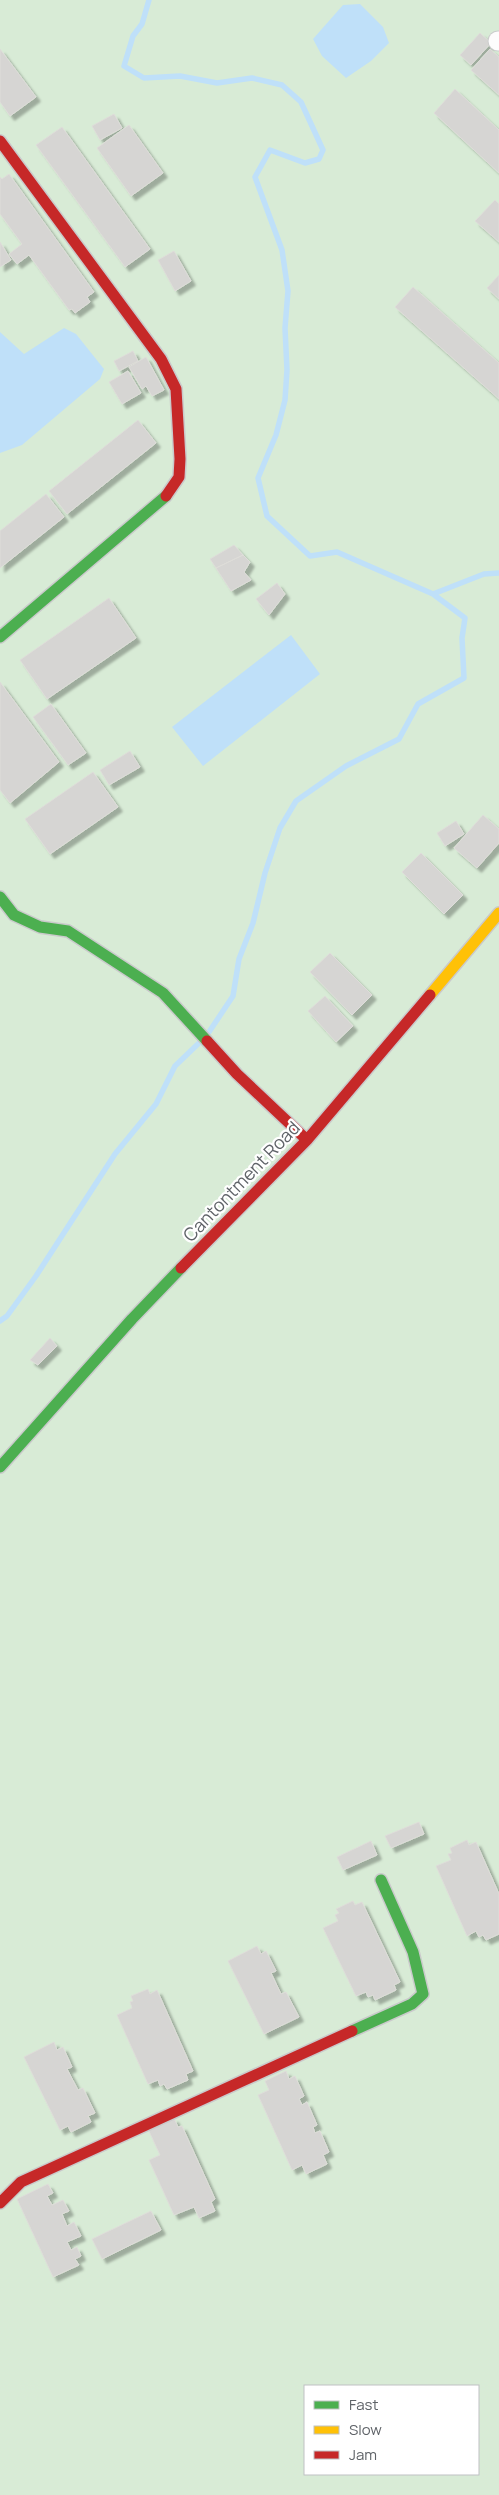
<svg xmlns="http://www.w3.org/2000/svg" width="499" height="2495" font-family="Manrope,sans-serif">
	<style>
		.green { fill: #d8ebd6; fill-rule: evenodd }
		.water { fill: #bfe0f9 }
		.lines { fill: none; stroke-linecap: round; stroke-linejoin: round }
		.stream { stroke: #bfe0f9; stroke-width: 5.5 }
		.building { fill: #d6d5d3; stroke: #deddd9; filter: url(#shadow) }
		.street-casing { stroke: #cbcccc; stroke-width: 21 }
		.fast-casing { stroke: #cacacb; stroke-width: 14 }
		.slow-casing { stroke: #cacacb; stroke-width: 14 }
		.jam-casing { stroke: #cacacb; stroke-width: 14 }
		.street { stroke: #fdfcfc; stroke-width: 19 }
		.fast { stroke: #4caf50; stroke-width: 11 }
		.slow { stroke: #ffc107; stroke-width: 11 }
		.jam { stroke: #c62828; stroke-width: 11 }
		.labels { text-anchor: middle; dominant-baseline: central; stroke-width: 4.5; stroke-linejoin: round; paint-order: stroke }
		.street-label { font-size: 18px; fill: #5f6368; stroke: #fff }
	</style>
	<defs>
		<filter id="shadow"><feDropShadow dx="4.5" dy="4.5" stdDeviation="1" flood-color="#0004"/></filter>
	</defs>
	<rect width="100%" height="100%" fill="#efeeea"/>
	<path class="green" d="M0,0H499V2495H0ZM305,2386H478V2474H305Z"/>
	<path class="water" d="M360,4L383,27L389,43L371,61L346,78L322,56L313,39L343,5Z
		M64,328L76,334L104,369L100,379L22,445L0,453V332L24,354Z
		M291,635L320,674L203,766L172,727Z"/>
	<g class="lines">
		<path class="stream" d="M149,0L142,24L133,36L124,66L144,78L180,76L217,83L252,78L282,85L301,102L323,150L319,159L305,163L270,150L255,177L282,250L288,291L285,328L287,370L285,400L276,435L258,478L267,516L310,556L337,552L433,594L484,574L499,573
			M209,1032L233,996L239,959L253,923L265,873L280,828L296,801L346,766L399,739L418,704L464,678L462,638L465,618L433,594
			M0,1321L7,1316L36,1276L115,1154L156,1104L175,1066L199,1043"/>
	</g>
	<path class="building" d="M480,33L491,43L471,65L460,55Z
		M0,49L36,97L10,116L0,102Z
		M490,49L499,57V95L471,70Z
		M455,89L499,130V173L434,113Z
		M114,114L122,128L100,140L92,126Z
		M129,125L163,173L131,196L97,148Z
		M62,127L150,249L125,267L36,145Z
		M9,174L94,292L87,297L90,302L75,313L72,309L69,310L29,255L17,264L9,254L22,244L0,214V177L2,179Z
		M495,200L499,204V242L475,221Z
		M0,242L11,260L0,267Z
		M174,251L191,281L175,291L158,260Z
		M499,275V299L487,288Z
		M413,287L499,363V399L395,307Z
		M133,351L138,361L119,371L114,361Z
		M146,357L164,390L152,396L146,386L142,389L129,367Z
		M128,371L141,393L122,404L109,382Z
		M138,420L156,443L67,514L49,491Z
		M46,494L64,517L0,568V531Z
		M234,545L243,555L216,568L210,559Z
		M243,555L250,562L244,572L251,580L231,591L216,568Z
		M277,583L285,594L269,615L256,599Z
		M109,598L136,638L47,699L20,660Z
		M0,682L59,762L10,803L0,790Z
		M51,704L86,753L68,765L33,717Z
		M130,751L140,767L109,785L100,770Z
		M93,772L118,807L50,854L25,819Z
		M483,815L499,829V843L477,868L454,848Z
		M456,821L464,834L445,846L437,833Z
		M421,853L463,895L444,914L402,872Z
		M330,953L372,995L352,1015L310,972Z
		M325,996L353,1026L336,1042L308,1011Z
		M50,1338L57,1346L38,1365L30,1360Z
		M419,1822L424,1834L391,1848L385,1836Z
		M467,1840L469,1845L476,1842L499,1894V1934L486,1940L483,1935L479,1937L476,1931L467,1936L436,1866L451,1860L448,1854L452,1853L450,1848Z
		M371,1841L377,1855L343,1870L337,1857Z
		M353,1901L355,1905L362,1902L400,1982L394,1985L396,1990L375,2000L373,1995L368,1997L366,1992L356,1996L323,1928L338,1921L335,1915L339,1913L336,1909Z
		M257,1946L261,1954L266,1951L276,1971L271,1973L281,1994L286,1992L299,2017L264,2034L228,1961Z
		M148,1989L150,1994L157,1990L193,2071L186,2074L188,2080L167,2089L164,2084L160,2086L158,2080L148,2084L117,2015L132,2008L130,2002L133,2001L131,1996Z
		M54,2042L57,2050L63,2047L72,2067L67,2069L78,2090L83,2088L95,2113L88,2116L91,2122L71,2132L68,2126L60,2130L24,2057Z
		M286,2071L289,2079L295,2076L304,2096L299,2099L302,2105L307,2102L317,2125L313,2127L315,2133L320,2131L329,2152L323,2155L327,2164L306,2174L302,2165L292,2170L258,2095L269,2090L265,2081Z
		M174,2118L178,2127L182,2126L215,2199L211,2202L215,2211L199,2218L194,2207L174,2215L149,2160L160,2155L148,2129Z
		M48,2184L53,2193L47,2196L52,2205L63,2200L69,2211L62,2214L67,2226L74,2222L81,2236L67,2242L71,2250L77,2247L81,2256L75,2259L79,2265L53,2277L17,2199Z
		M151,2211L161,2230L102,2259L92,2239Z"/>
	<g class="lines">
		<defs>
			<path id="street" d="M498,41H499"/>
			<path id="fast" d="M0,637L166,496
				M0,897L14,915L40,927L68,931L163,993L207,1041
				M0,1467L132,1319L181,1268
				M352,2031L412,2004L423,1994L413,1952L381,1880"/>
			<path id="slow" d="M430,995L499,913"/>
			<path id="jam" d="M0,141L161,359L176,389L180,459L179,477L166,496
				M207,1041L237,1074L307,1140
				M181,1268L307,1140L430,995
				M0,2203L21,2182L352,2031"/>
		</defs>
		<use href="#street" class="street-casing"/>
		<use href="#fast" class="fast-casing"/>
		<use href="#slow" class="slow-casing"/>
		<use href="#jam" class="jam-casing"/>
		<use href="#street" class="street"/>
		<use href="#fast" class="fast"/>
		<use href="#slow" class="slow"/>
		<use href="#jam" class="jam"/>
	</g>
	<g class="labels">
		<g class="street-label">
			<text transform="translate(241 1181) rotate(-46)">Cantontment Road</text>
		</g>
	</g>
	<rect x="304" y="2385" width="175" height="90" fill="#ffffff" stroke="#bfc1c3"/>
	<rect x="314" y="2401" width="25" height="8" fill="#4caf50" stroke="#bfc1c3"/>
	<text x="349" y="2410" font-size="15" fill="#5f6368">Fast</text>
	<rect x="314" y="2426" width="25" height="8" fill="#ffc107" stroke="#bfc1c3"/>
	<text x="349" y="2435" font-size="15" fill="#5f6368">Slow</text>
	<rect x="314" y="2451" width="25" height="8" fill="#c62828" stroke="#bfc1c3"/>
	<text x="349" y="2460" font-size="15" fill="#5f6368">Jam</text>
</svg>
